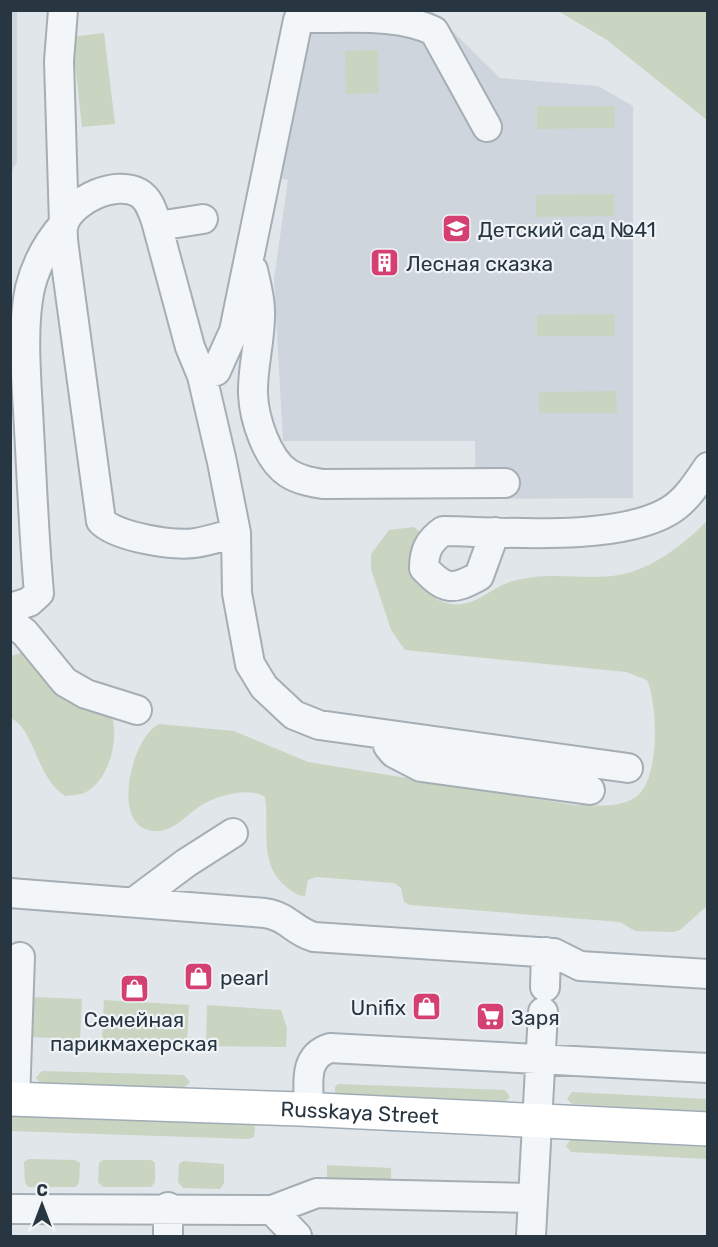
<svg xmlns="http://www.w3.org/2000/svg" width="718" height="1247" font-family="Rubik,sans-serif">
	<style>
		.built { fill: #ced5dc }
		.green { fill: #c9d4c1 }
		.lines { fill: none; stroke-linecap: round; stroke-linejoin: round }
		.minor-casing { stroke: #a5aeb4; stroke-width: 32 }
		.major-casing { stroke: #9facb6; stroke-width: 36 }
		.minor { stroke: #f3f6f8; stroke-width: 28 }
		.major { stroke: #fff; stroke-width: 33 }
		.labels { text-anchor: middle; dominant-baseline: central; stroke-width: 4.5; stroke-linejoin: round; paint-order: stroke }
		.poi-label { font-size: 21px; fill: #283642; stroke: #f0f4f7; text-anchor: start }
		.street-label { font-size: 21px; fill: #283642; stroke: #f0f4f7 }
	</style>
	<rect width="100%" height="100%" fill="#e0e6ea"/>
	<path class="built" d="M17,10V162L11,172L10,11Z
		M284,11H432L500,78L598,86L633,106V498L476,499L475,441H283L274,279L288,180L257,171Z"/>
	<path class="green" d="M558,11H707V120L607,40Z
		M104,33L115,124L82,127L72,37Z
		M378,50L379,93L346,94L345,51Z
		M537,106H615V128L537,129Z
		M614,194V216L536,217V195Z
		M615,314V336H537V315Z
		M616,391L617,413H539V392Z
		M707,521V906L680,930L674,932L635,931L620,922L410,905L404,902L401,888L394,883L316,877L308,880L305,896C298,896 295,893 289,889C257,866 270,829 265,797C250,786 215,796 200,806C184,817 170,836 148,830C111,820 133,736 159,724L234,731L308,762L574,805C594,805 620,809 637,796C660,778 658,705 647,680L626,672L405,650L391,630L371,569V554L389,530L414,527L429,540L418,577C425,591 435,602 451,604C473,608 491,588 510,582C549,570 583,581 619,575C653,569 684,544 707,521Z
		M21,653L29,656L111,713C120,737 110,781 84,793C79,795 71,795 65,796C36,777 35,730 11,718V656Z
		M31,997L82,999L80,1039L29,1037Z
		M104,1000L189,1005L187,1044L102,1040Z
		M207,1005L281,1010L287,1028L286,1047L206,1046Z
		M42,1071L184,1075L190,1082L184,1088L41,1084L36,1078Z
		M338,1084L505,1090L510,1097L504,1103L335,1095V1087Z
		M572,1092L707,1099V1112L572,1104L567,1099Z
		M11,1116L251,1124L255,1127L254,1137L249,1139L11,1131Z
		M571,1139L707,1147V1159L571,1152L566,1146Z
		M29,1159L75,1160L80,1163L79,1182L76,1187H28L25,1182L24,1162Z
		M103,1160H151L155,1163V1182L151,1187H103L98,1182L99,1163Z
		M183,1161L224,1164V1183L220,1189L183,1188L178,1182L179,1164Z
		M327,1165L391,1168V1187L327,1186Z"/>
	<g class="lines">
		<defs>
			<path id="minor" d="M158,226L203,219
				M253,270C256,284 260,297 260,311C261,339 252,367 253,394C254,419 267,459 288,473C299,480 311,482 323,484L505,483
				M202,376L216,371L234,331L298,20L307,18C347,19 397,13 434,31L487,127
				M495,532L479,576C452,591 445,590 424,568C424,551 429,541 443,531C504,532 617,542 669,511C686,501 697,483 708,467
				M236,533C223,536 209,541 195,543C172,546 117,537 101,521L65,256C64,247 61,232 64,223C73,199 116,180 139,193C149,199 152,210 156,221L190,347L202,376L222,462L236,533L237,593L250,664L264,687L294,715L319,725L628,768
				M10,608L29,602L39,593C34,538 32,483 29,429C27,385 21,330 30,288C36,264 48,242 64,224L59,61L63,10
				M10,621L25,633L65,682L86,694L137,710
				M387,735L388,746L394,753L421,767L590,790
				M10,893L265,913C289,917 293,931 314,937L554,953L580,966L708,974
				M134,902L186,863L233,833
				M545,987L546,952
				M15,1100L20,957
				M309,1110C309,1085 302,1057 330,1048L708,1068
				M168,1207V1236
				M10,1209L272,1210L297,1236
				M272,1210L317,1193L533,1198
				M531,1236L543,1012"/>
			<g id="major">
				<path id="s1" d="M10,1099L300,1109L708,1129"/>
			</g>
		</defs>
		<use href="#minor" class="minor-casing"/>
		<use href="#major" class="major-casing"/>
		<use href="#minor" class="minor"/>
		<use href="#major" class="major"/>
	</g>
	<defs>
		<symbol id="school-square" viewBox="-11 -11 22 22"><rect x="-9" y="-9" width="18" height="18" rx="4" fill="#d44071" stroke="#f0f4f7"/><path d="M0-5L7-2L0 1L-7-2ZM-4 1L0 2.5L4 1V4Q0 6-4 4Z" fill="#fff"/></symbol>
		<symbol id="building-square" viewBox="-11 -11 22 22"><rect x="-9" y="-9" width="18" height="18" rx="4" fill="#d44071" stroke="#f0f4f7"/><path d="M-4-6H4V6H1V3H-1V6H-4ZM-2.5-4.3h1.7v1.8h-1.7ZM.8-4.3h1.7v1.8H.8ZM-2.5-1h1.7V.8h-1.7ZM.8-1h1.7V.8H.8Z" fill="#fff"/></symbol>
		<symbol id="shop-square" viewBox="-11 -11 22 22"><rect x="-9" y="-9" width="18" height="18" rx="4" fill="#d44071" stroke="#f0f4f7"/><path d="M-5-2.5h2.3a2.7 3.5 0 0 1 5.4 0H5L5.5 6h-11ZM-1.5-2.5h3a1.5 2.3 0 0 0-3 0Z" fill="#fff"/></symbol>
		<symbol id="supermarket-square" viewBox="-11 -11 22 22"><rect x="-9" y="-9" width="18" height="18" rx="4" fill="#d44071" stroke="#f0f4f7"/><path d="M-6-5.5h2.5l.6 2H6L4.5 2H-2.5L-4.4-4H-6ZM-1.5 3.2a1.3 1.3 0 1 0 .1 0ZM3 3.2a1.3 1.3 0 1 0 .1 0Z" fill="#fff"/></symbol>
	</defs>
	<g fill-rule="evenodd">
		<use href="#school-square" x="440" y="212" width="33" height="33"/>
		<use href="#building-square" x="368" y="246" width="33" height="33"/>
		<use href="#shop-square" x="182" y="960" width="33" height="33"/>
		<use href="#shop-square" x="118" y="972" width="33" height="33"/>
		<use href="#shop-square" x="410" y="990" width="33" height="33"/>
		<use href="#supermarket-square" x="474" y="1000" width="33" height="33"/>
	</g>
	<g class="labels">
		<g class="poi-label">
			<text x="478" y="229">Детский сад №41</text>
			<text x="406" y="263">Лесная сказка</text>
			<text x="220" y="977">pearl</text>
			<text x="406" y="1007" text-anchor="end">Unifix</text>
			<text x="511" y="1017">Заря</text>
			<text x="134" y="1019" text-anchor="middle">Семейная<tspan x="134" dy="24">парикмахерская</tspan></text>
		</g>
		<g class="street-label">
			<text stroke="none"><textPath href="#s1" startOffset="350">Russkaya Street</textPath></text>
		</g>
	</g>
	<rect width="718" height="1247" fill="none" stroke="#283642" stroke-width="24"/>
	<g transform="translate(42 1205)" stroke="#f0f4f7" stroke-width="4.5" paint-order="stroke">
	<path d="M0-4.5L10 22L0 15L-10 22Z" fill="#283642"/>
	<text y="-9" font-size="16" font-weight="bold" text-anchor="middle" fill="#283642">С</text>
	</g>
</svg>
